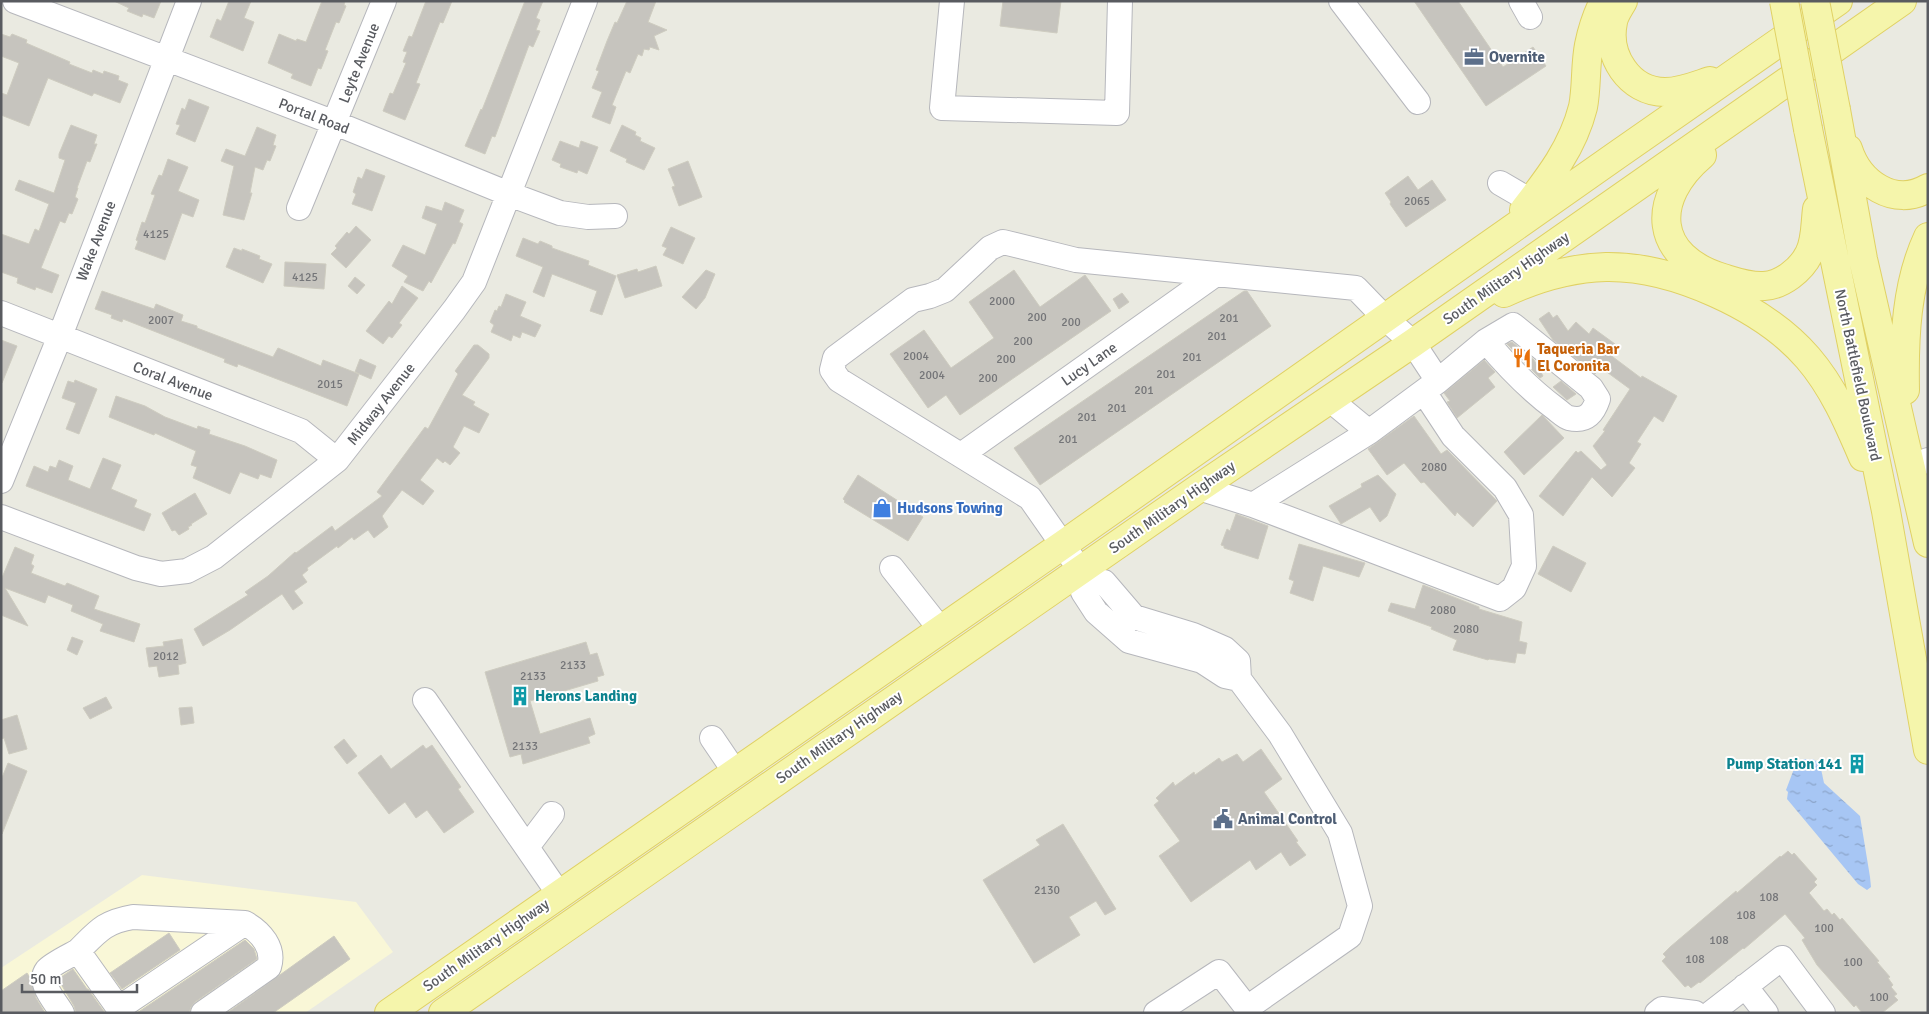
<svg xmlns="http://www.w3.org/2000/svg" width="1929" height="1014" font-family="Signika,sans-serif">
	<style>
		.commercial { fill: #f9f7d7 }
		.water { fill: url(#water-ripples) }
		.building { fill: #c6c4be; stroke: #ceccc0 }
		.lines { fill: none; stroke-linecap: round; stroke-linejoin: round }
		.minor-casing { stroke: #b6b7bc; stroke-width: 26 }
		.major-casing { stroke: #e0d164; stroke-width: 30 }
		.minor { stroke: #fff; stroke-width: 24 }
		.major { stroke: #f5f5ab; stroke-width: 28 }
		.major-bridge-casing { stroke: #e0d164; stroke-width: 30; stroke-linecap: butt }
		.major-bridge { stroke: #f5f5ab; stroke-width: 28 }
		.labels { text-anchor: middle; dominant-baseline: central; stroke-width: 4; stroke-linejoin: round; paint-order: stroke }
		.number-label { font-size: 12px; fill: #747578 }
		.service-label { font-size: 15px; font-weight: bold; fill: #4e5e75; stroke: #fff; text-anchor: start }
		.street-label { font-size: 15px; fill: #595b60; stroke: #fff }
		.food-label { font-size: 15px; font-weight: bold; fill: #c56008; stroke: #fff; text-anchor: start }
		.shop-label { font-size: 15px; font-weight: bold; fill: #366cbe; stroke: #fff; text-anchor: start }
		.culture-label { font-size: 15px; font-weight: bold; fill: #0d838f; stroke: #fff; text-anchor: start }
	</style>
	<defs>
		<pattern id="water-ripples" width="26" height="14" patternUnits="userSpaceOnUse" patternTransform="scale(1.25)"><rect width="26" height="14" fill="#a7c6f4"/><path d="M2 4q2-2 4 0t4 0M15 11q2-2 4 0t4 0" fill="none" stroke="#8ba4c9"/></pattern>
	</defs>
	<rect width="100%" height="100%" fill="#eaeae1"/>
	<path class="commercial" d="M142,875L356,902L393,952L305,1013H1V968Z"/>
	<path class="water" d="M1804,759H1813L1822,765L1821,769L1824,783L1860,816L1870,877L1871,887L1867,890L1858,884L1787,799L1788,792L1786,790L1797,761Z"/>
	<path class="building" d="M114,1H161L154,18L143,14L142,17L127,11L129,8Z
		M229,1H251L244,18L254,22L243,51L210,37L217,19L221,21Z
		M322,1H345L344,5L346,6L339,23L336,22L325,50L328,51L321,69L318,68L311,86L291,78L293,74L268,63L279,34L296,41L297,39L306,42Z
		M426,1H452L443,23L440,22L416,83L420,84L405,120L383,111L390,93L393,94L406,63L403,62L407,52L403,51L409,36L412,37Z
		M525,1H543L536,18L540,20L536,30L540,31L533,47L529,45L495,137L492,136L485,154L465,146L481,109L482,110Z
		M627,1H656L648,22L667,30L654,36L659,50L650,47L649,50L644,49L642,56L638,54L630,73L626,71L612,105L616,107L610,124L592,117L602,92L592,88L599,71L596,70L607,41L615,22L617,23Z
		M1003,1H1061L1057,33L1000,26Z
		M1414,1H1458L1503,67L1533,47L1546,66L1486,106Z
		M1,34L10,37L12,34L27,40L26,43L70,62L69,64L92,73L93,70L103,74L104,71L119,76L118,80L128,84L120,103L94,93L92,96L48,78L29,126L1,115V93L7,95L19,63L1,56Z
		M189,99L209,107L195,142L176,134L180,125L176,124L182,108L185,110Z
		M71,125L97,135L94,144H97L90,162L87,161L77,188H78L75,197L78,199L72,214L69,213L65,223L60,221L41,268L59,275L52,293L36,287L35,290L17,283L18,278L1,272V234L29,244L35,229L39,231L49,204L15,190L19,180L54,193L65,160L59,158V154Z
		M622,125L636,132L635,135L641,138L640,141L655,148L644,170L626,162L627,159L610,151Z
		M257,127L276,135L273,145L276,146L270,161L267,160L263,170L255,167L250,193H252L244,220L223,215L234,166L221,161L226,149L245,156Z
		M560,141L579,148L581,141L598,147L587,174L578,170L577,173L560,167L561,164L552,160Z
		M168,159L188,167L178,191L199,200L193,217L182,213L165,260L135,249L138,241L136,240L142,222L145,223L155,195L151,194L159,175L162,176Z
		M688,161L702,197L679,206L672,187L675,186L668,169Z
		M366,169L385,176L372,211L352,204L356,194L353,192L358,177L362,179Z
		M1408,176L1418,190L1432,180L1446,200L1406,227L1390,204L1391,202L1385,193Z
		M445,202L464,210L459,222L463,224L455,244L453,243L431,283L429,281L423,291L404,282L408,276L392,266L403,245L425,255L437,224L422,218L426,206L442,211Z
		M356,226L371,240L346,268L331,254L337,248L335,246L347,232L349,234Z
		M671,227L695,238L683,264L663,255L667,248L662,246Z
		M523,238L538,244L540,241L552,246V248L589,261L588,265L616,276L602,315L590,311L597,291L552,274L544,297L533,292L543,267L516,256Z
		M234,248L242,251V249L260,256L259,259L272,264L263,283L226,267Z
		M285,262L326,264L324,289L284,286Z
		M656,266L662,286L625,298L617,275L637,269L638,272Z
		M706,270L715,274L705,298L696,309L682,297Z
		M1014,270L1040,307L1085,275L1111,311L960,415L946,395L928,408L890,354L924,330L951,368L994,338L969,302Z
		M355,277L365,285L357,294L348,286Z
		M402,286L418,298L399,323L402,325L392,338L389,336L383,344L366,331L389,301L392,304Z
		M102,291L154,309L156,304L183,315L181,321L197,326V328L273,357L278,348L321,366L323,360L359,374L347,406L238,364L237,367L224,362L225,359L123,319L122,322L111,318L112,315L95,309Z
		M1244,291H1247L1271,326L1040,485L1014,448Z
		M1122,293L1129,302L1119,309L1113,299Z
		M506,294L526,302L520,316L541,325L535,337L522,332L520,338L513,335L511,341L491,332L494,325L490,322L495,310L497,311L499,306L501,307Z
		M1549,312L1553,318L1557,315L1568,331L1576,322L1589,334L1593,328L1615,344L1609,354L1641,378L1642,376L1677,396L1663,422L1654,416L1637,442L1641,444L1629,463L1635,468L1612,497L1592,477L1563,516L1539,496L1576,451L1578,453L1581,451L1601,470L1607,465L1593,446L1605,431L1603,430L1630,389L1600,367L1595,374L1553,340L1539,319Z
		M1,340L17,346L2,383H1Z
		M1512,342L1534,360L1543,376L1540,378L1507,344Z
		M474,345H478L489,354V358L462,395L475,402L473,405L489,414L479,433L464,426L453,447L460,453L450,465L445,461L443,463L437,458L420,480L434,491L423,505L402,490L382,516L388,527L374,538L368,530L354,540L352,537L338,548L337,546L307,568L308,570L302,575L307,582L294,591L303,603L293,610L282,594L230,630L203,646L194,629L248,595L245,592L268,576L295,552L296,553L332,526L335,531L382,496L377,492L425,427L428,429L458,374L455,371Z
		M360,359L376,366L371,379L355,372Z
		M1484,360L1495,372L1488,378L1495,387L1457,418L1447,402L1450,401L1444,393Z
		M75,380L97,389L79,434L66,429L76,403L62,398L68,381L74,383Z
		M1561,381L1576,394L1567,400L1553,387Z
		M116,396L145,406L165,417L197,429L198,426L210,430L209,434L245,446L277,460L271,478L260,474L258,479L240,472L230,494L193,478L197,467L191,465L196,451L155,433L154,435L109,417Z
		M1542,415L1564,438L1524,475L1504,452Z
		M1414,416L1441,454L1447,450L1497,501L1473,527L1457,512L1455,516L1424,482L1421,483L1404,463L1387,475L1368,449Z
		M103,458L121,465L111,489L137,500L134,507L151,514L144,531L26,486L34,466L48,472L50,466L56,468L59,460L73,466L68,480L90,489Z
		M858,475L923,517L908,541L844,502L845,501L843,499Z
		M1378,475L1396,494L1387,516L1380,522L1370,507L1341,524L1329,506L1362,487L1361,484Z
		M195,493L207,514L191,524L192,525L188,527L189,529L179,535L175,530L172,531L162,513Z
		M1236,514L1268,526L1258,559L1224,548V546L1221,545L1227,529L1230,531Z
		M1299,544L1365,563L1359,577L1323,566L1313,601L1290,593L1294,581L1289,579Z
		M1553,546L1586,563L1571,592L1538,574Z
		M15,547L34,555L31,564L34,566L31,573L65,586L67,583L99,596L94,609L140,624L134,642L100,631L103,624L71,611L73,605L48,595L45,603L5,588L28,626L1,615V580Z
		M1423,585L1479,607V609L1522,622L1519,641L1527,643L1525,654L1517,653L1515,663L1489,659L1488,660L1453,650L1457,640L1431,629L1432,627L1388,611L1391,603L1415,609Z
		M72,637L83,641L77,655L67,650Z
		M182,639L186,663L178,665L179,674L159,677L157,666L149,667L146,648L164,646L163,642Z
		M586,642L590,655L597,653L604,675L597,677L598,681L530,701L540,734L590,718L595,734L588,737L590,743L523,764L521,754L510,757L485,672Z
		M106,697L112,708L90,719L83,708Z
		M192,707L194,723L181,725L179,708Z
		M17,715L27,749L9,754L4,738L1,739V720Z
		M344,739L357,756L347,764L334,747Z
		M423,745L426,749L432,745L461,787L458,789L474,812L444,833L427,810L416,818L405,802L389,814L358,773L381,755L391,769Z
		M1261,749L1282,779L1264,792L1298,841L1296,842L1306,855L1290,866L1281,852L1256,870L1250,860L1191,902L1159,856L1180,841L1154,805L1159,801L1156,798L1173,782L1175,786L1194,772L1195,775L1219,758L1222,762L1237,754L1243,762Z
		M8,763L27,771L2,834L1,780Z
		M1063,824L1116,909L1105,915L1096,901L1069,917L1080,935L1034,963L983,880L1040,845L1036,840Z
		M1788,851L1792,855L1794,853L1817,879L1814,882L1817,885L1809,893L1824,911L1827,909L1832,915L1834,913L1840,920L1842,918L1879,961L1877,962L1890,977L1888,978L1893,985L1891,987L1897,994L1894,996L1898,1000L1882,1013H1862L1856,1005L1854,1007L1817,965L1802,940L1805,938L1785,914L1744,949L1743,948L1700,983L1699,982L1691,988L1688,985L1685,987L1662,961L1666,957L1663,954L1670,947L1736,891L1737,893L1780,856L1781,857Z
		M169,933L180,950L122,989L110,973Z
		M334,936L350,959L273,1013H227Z
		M245,940L254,949L257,959L195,1002L191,1007L189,1013H137Z
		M73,969L87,989H88L105,1013H76L74,1006L58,979Z
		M27,973L31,979L36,998L45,1013H1V991Z"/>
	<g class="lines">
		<defs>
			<path id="minor" d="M15,1L335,123L509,194L560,213L588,217L615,216
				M952,1L942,108L1117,113L1120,1
				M1341,1L1418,102
				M1521,1L1530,17
				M1500,183L1531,201
				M299,208L384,1
				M1,313L301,431L337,460
				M1329,399L1369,432
				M961,455L1216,274
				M1910,467L1928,460
				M1,481L60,336L189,1
				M1199,488L1253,505L1500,599L1514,588L1524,566L1521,515L1505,488L1453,436L1424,392
				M1253,505L1369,432L1438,381L1486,341L1513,325L1591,388L1598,399C1593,414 1586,422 1569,418C1565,417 1560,412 1556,409C1530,390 1507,366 1486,341
				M1,517L136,568L161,574L187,571L214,557L337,460L454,310L474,282L585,1
				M892,568L941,630
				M1088,581L1030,498L839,380L832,370L835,358L913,300L930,296L945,290L990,248L1003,242L1076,260L1356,288L1385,318L1413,343L1438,381
				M1088,581L1104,582L1134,617L1193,635L1225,649L1238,661L1239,679L1280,734L1340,833L1360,906L1350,936L1247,1008L1219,972L1156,1013
				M1088,581L1083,592L1096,612L1129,641L1202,661L1225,676L1239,679
				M425,700L559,894
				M712,738L735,772
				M527,847L552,814
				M78,951C98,931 104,922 133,917L245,923C261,932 275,948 269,967L203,1013
				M1745,986L1766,1013
				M119,1008L245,923
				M62,1013C56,1002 37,983 47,970C52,964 71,955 78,951L122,1013
				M1657,1013L1662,1009L1695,1013
				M1711,1013L1782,958L1823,1013"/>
			<path id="major" d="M1623,1C1619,8 1614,15 1613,22C1606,55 1629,92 1665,92C1681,92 1695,86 1710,81
				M1836,110L1863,259L1928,543
				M1808,129L1886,511L1928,750
				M1848,149C1859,183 1894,208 1928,188
				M1702,155C1650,199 1653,257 1723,278C1736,282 1750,287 1764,286C1782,285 1801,270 1809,254C1816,241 1815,224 1817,209
				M1524,210C1549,178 1573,147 1583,107C1587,87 1585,65 1589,45C1592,30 1597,15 1604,1
				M1504,293C1536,278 1570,268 1606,267C1673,266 1764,307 1808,358C1833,387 1848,422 1863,457
				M1905,390C1904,338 1906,284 1928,237
				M389,1013L1064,544L1617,155L1838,1
				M443,1013L1199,488L1413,343L1902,1"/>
		</defs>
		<use href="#minor" class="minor-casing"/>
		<use href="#major" class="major-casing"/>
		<use href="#minor" class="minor"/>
		<use href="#major" class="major"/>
		<defs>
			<path id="major-bridge" d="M1784,1L1808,129
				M1815,1L1836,110"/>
		</defs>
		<use href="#major-bridge" class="major-bridge-casing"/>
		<use href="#major-bridge" class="major-bridge"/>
	</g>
	<defs>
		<symbol id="office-bare" viewBox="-9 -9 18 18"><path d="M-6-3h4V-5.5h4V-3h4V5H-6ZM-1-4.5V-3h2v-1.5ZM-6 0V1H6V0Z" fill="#5c6f8a" stroke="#fff" stroke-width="2.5" paint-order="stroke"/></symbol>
		<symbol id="restaurant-bare" viewBox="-9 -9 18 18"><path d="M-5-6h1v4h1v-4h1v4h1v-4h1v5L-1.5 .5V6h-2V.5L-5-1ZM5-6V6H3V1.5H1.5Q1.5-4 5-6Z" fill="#e8710a" stroke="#fff" stroke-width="2.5" paint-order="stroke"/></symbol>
		<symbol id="shop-bare" viewBox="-9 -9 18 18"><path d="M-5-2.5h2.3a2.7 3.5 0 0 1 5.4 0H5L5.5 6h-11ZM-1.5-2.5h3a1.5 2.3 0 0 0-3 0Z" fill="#3f7fe0" stroke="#fff" stroke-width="2.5" paint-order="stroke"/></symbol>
		<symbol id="building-bare" viewBox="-9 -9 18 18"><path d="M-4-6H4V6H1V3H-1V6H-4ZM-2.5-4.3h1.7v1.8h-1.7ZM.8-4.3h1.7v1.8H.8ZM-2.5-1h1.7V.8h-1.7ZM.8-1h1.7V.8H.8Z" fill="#0f9aa8" stroke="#fff" stroke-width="2.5" paint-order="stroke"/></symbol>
		<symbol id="civic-bare" viewBox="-9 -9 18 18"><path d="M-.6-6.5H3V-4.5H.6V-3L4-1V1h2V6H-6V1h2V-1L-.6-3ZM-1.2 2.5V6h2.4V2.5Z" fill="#5c6f8a" stroke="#fff" stroke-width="2.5" paint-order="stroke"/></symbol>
	</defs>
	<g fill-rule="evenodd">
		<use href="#office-bare" x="1460" y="43" width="28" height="28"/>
		<use href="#restaurant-bare" x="1508" y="344" width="28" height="28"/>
		<use href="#shop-bare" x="868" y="494" width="28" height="28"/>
		<use href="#building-bare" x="506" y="682" width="28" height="28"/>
		<use href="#building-bare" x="1843" y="750" width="28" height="28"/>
		<use href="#civic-bare" x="1209" y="805" width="28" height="28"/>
	</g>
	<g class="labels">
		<g class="number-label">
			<text x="1417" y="201">2065</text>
			<text x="156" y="234">4125</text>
			<text x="305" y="277">4125</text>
			<text x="1002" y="301">2000</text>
			<text x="1037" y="317">200</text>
			<text x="1229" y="318">201</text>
			<text x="161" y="320">2007</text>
			<text x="1071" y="322">200</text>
			<text x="1217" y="336">201</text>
			<text x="1023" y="341">200</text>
			<text x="916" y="356">2004</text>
			<text x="1192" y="357">201</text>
			<text x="1006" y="359">200</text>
			<text x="1166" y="374">201</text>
			<text x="932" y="375">2004</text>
			<text x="988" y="378">200</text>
			<text x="330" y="384">2015</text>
			<text x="1144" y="390">201</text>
			<text x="1117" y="408">201</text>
			<text x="1087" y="417">201</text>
			<text x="1068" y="439">201</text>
			<text x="1434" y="467">2080</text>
			<text x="1443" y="610">2080</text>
			<text x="1466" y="629">2080</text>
			<text x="166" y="656">2012</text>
			<text x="573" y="665">2133</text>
			<text x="533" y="676">2133</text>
			<text x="525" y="746">2133</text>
			<text x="1047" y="890">2130</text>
			<text x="1769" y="897">108</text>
			<text x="1746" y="915">108</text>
			<text x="1824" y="928">100</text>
			<text x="1719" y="940">108</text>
			<text x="1695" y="959">108</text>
			<text x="1853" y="962">100</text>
			<text x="1879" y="997">100</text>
		</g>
		<g class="service-label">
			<text x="1489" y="57">Overnite</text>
			<text x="1238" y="819">Animal Control</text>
		</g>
		<g class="street-label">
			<text transform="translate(359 63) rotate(-68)">Leyte Avenue</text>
			<text transform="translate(314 116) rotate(21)">Portal Road</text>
			<text transform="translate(96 241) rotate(-69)">Wake Avenue</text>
			<text transform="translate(1506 278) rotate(-35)">South Military Highway</text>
			<text transform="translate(1089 364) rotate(-35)">Lucy Lane</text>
			<text transform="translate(1858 375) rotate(78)">North Battlefield Boulevard</text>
			<text transform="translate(173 381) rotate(21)">Coral Avenue</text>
			<text transform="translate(381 404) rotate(-52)">Midway Avenue</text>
			<text transform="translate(1172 507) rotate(-35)">South Military Highway</text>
			<text transform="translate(839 737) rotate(-35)">South Military Highway</text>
			<text transform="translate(486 945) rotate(-35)">South Military Highway</text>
		</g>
		<g class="food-label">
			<text x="1537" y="349">Taqueria Bar<tspan x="1537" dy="17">El Coronita</tspan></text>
		</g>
		<g class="shop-label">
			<text x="897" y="508">Hudsons Towing</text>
		</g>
		<g class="culture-label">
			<text x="535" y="696">Herons Landing</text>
			<text x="1842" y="764" text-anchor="end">Pump Station 141</text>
		</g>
	</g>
	<rect width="1929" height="1014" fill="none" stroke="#595b60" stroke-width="5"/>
	<path d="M22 984v8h115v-8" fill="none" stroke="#595b60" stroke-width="2.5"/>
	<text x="30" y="984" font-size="15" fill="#595b60" stroke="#ffffff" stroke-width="4" paint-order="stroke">50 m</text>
</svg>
